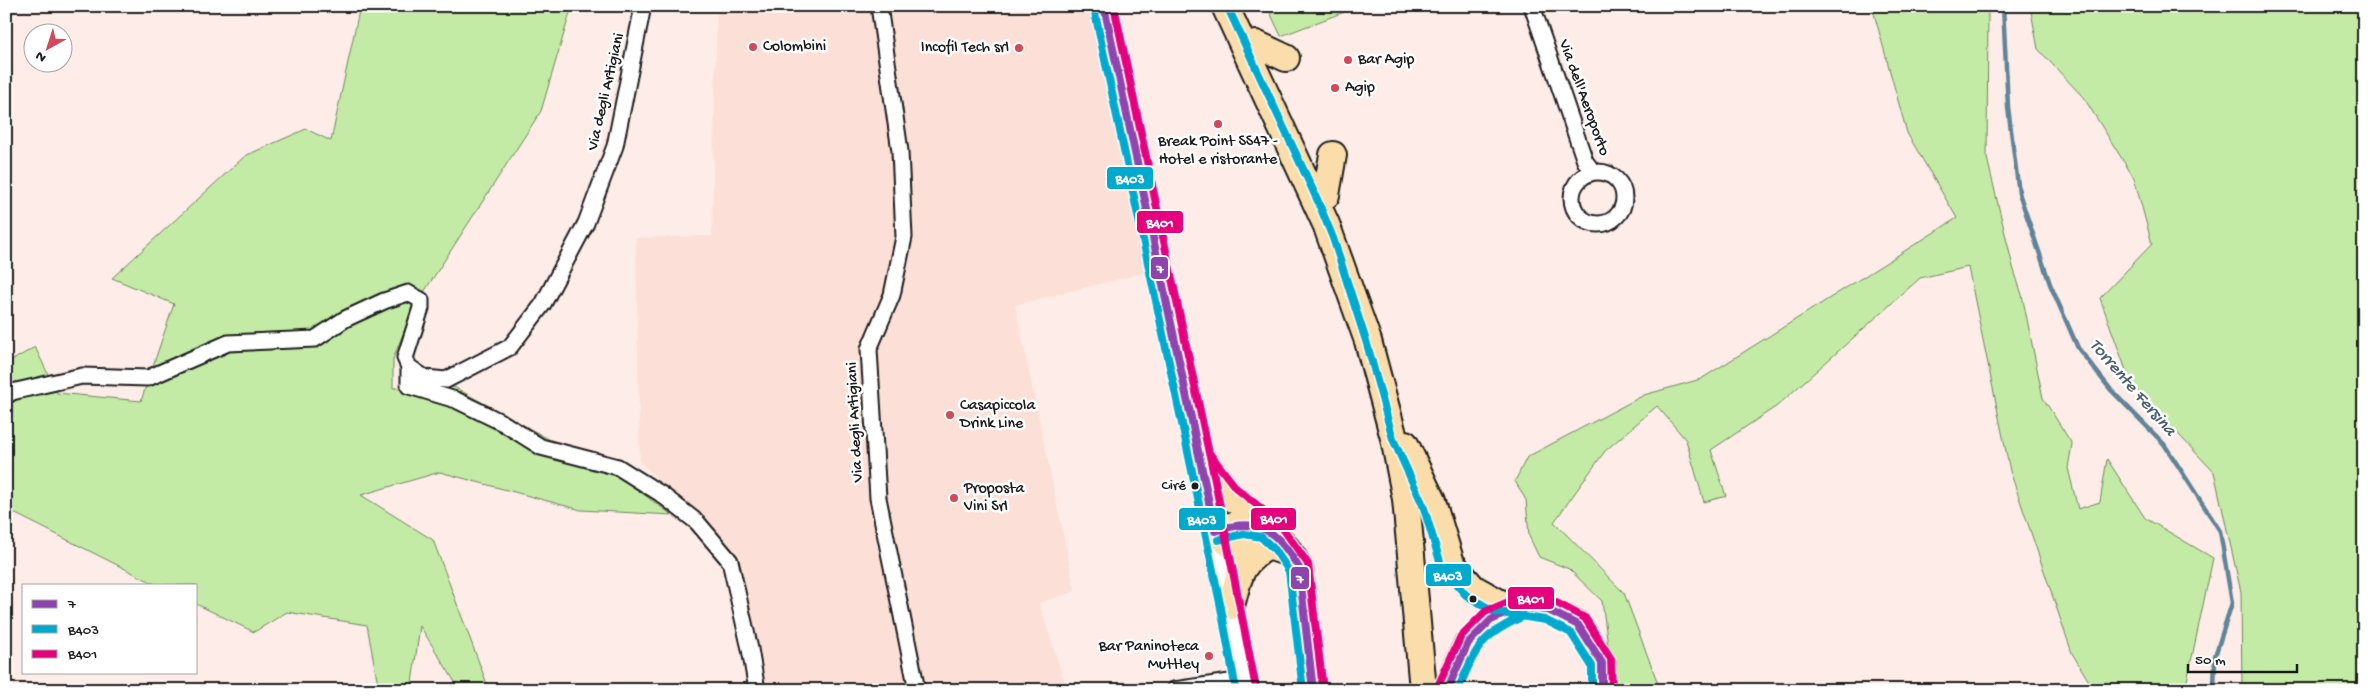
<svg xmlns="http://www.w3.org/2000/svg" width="2370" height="696" font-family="'Gochi Hand',sans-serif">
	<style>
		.built { fill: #fcdfd6 }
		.green { fill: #c3eba6; stroke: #708461 }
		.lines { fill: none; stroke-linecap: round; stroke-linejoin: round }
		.stream { stroke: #5f8398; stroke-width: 4.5 }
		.street-casing { stroke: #1c1c1c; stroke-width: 19 }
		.secondary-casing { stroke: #1c1c1c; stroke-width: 25 }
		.highway-casing { stroke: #1c1c1c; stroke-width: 30 }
		.street { stroke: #fff; stroke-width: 15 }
		.secondary { stroke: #fff; stroke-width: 21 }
		.highway { stroke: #faddab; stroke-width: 26 }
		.bus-1-casing { stroke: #fff; stroke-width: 11 }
		.bus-2-casing { stroke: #fff; stroke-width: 11 }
		.bus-3-casing { stroke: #fff; stroke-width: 11 }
		.bus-1 { stroke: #8e44ad; stroke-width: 8 }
		.bus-2 { stroke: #00a9ce; stroke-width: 8 }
		.bus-3 { stroke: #e5007d; stroke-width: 8 }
		.poi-dot { fill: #d1495b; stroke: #fff; stroke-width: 2 }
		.bus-dot { fill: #1c1c1c; stroke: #fff; stroke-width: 2 }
		.labels { text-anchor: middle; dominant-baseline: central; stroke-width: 5; stroke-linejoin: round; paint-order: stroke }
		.bus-label { font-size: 15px; fill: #1c1c1c; stroke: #fff; text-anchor: end }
		.poi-label { font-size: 16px; fill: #1c1c1c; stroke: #fff; text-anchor: start }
		.street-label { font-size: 16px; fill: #1c1c1c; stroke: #fff }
		.water-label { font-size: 18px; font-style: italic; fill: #49606f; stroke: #fff }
		.line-badge { stroke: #fff; stroke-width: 2 }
		.badge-label { font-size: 14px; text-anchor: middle; font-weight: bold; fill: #fff }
	</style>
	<rect width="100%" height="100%" fill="#fdece7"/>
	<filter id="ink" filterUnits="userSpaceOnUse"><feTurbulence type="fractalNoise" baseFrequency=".02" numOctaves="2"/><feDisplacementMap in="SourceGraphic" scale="10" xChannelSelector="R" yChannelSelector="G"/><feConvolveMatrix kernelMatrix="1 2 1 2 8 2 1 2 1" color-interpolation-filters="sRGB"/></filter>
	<g filter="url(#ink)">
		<path class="built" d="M717,6H1088L1147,272L1015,305L1075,591L1039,603L1067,690H751L732,552L640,462L636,238L712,236Z"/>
		<path class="green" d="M360,6H572L541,111L413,309L393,359V388L454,387L625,481L672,515L581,510L440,472L361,495L433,540L487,684L478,690H460L420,626L411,690H379L367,625L287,612L254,632L196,604V585H157L6,509V364L35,347L57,393L141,401L174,304L112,278L245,156L306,129L331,141Z
			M1267,6H1360L1281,36Z
			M1872,6H1988L1987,158L2013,267L2022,295L2043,398L2072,444L2068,468L2078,509L2100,502L2107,459L2145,518L2213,558L2185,690H2094L2072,653L2010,471L1968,267L1920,278L1777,406L1711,450L1726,496L1704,502L1686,440L1657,406L1605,451L1554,522L1624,593L1657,681V690H1614L1602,601L1569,569L1539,557L1529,536L1526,500L1515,481L1527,457L1644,395L1701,379L1957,218L1907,133Z
			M2030,6H2364V690H2242L2241,592L2214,472L2131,384L2100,298L2152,244L2134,178L2084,98L2038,49Z"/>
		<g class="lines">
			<path class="stream" d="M2003,6L2008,107L2019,193L2050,284L2078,348L2111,390L2164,444L2220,531L2232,603L2215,656L2214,690"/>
			<defs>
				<path id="street" d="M879,6L900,151L904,237L892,295L869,349L878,498L917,690
					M1532,6L1585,161L1593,172
					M1572 198a26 26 0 1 1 52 0a26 26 0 1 1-52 0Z
					M409,367L425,378L446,380L510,347L543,304L586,223L615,146L643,6
					M6,396L12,392L82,376L148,378L228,343L315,339L345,319L384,301L408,293L421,300V308L405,358L409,367V386L456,400L503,423L541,447L618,467L661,494L697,522L730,561L750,649L757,690
					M1174,690L1244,680"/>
				<path id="secondary" d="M1104,6L1231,606L1246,690"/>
				<path id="highway" d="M1225,6L1326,224L1368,341L1394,438L1406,499L1423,690
					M1256,44L1286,58
					M1326,195L1333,155
					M1405,444L1432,501L1451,563L1473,588L1500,603L1548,610L1578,625L1602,663V690
					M1200,457L1229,495L1272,530L1290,553L1299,568L1313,690
					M1270,530C1247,523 1238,522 1215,531L1230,544L1248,549L1268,546L1290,553
					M1231,606C1239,576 1239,563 1268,546
					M1447,690L1468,643L1491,620L1520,607"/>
			</defs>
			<use href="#street" class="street-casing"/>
			<use href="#secondary" class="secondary-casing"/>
			<use href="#highway" class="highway-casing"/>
			<use href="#street" class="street"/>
			<use href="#secondary" class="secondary"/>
			<use href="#highway" class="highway"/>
			<defs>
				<path id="bus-1" d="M1104,6L1215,531
					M1215,531C1260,516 1276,530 1299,568L1313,690
					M1447,690L1468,643L1491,620L1520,607L1548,610L1578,625L1602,663V690"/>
				<path id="bus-2" d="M1094,8L1221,608L1236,690
					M1229,10L1317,199L1333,238L1367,344L1393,439L1423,505L1442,568L1466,595L1495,612L1545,620L1571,633L1592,666V690
					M1218,540L1244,534L1261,537L1275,550L1289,571L1303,690
					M1458,690C1477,647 1479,636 1524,616"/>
				<path id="bus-3" d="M1114,6L1209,453L1236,488L1279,523L1308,564L1323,689
					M1210,456L1256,688
					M1438,686L1461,636L1485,612L1520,597L1551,600L1585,618L1611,659L1612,690"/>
			</defs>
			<use href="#bus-1" class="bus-1-casing"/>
			<use href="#bus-2" class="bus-2-casing"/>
			<use href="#bus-3" class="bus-3-casing"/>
			<use href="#bus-1" class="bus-1"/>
			<use href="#bus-2" class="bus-2"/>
			<use href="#bus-3" class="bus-3"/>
		</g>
	</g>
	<g class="poi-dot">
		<circle cx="753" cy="47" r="5"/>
		<circle cx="1019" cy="48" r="5"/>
		<circle cx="1348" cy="60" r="5"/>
		<circle cx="1335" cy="88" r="5"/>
		<circle cx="1218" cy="124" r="5"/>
		<circle cx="950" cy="415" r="5"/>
		<circle cx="954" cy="498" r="5"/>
		<circle cx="1209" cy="656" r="5"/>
	</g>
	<g class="bus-dot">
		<circle cx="1195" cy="486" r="4.5"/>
		<circle cx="1473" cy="599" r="4.5"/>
	</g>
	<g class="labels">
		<g class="bus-label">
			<text x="1186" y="486">Ciré</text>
		</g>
		<g class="poi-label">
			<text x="763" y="47">Colombini</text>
			<text x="1009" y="48" text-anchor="end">Incofil Tech srl</text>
			<text x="1358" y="60">Bar Agip</text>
			<text x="1345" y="88">Agip</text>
			<text x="1218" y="142" text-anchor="middle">Break Point SS47 -<tspan x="1218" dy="18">Hotel e ristorante</tspan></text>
			<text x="960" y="406">Casapiccola<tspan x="960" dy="18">Drink Line</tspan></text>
			<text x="964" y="489">Proposta<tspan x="964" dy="18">Vini Srl</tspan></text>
			<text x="1199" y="647" text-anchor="end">Bar Paninoteca<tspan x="1199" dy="18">Muttley</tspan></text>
		</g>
		<g class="street-label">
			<text transform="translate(607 92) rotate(-77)">Via degli Artigiani</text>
			<text transform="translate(1583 98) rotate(70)">Via dell'Aeroporto</text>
			<text transform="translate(856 422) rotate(-93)">Via degli Artigiani</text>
		</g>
		<g class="water-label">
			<text transform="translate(2132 388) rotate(49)">Torrente Fersina</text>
		</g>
	</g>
	<g class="line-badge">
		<rect x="1106" y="166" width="48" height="24" rx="5" fill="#00a9ce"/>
		<rect x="1136" y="210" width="48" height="24" rx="5" fill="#e5007d"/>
		<rect x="1150" y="256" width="19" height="24" rx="5" fill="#8e44ad"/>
		<rect x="1250" y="507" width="47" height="24" rx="5" fill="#e5007d"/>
		<rect x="1178" y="507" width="48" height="24" rx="5" fill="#00a9ce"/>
		<rect x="1425" y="563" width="47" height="24" rx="5" fill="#00a9ce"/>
		<rect x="1290" y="566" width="20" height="24" rx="5" fill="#8e44ad"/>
		<rect x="1507" y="586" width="48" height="24" rx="5" fill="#e5007d"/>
	</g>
	<g class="badge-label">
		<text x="1130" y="183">B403</text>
		<text x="1160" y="227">B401</text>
		<text x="1160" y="273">7</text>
		<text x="1274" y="523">B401</text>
		<text x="1202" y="524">B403</text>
		<text x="1448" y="580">B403</text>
		<text x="1300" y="583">7</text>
		<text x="1531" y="603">B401</text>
	</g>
	<rect width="2370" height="696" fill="none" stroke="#fff" stroke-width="25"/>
	<rect x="12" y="12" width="2345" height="671" fill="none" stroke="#1c1c1c" stroke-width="2" filter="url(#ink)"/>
	<rect x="22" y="584" width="175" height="90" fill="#ffffff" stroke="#a4a4a4"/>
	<rect x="32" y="600" width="25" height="8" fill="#8e44ad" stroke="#a4a4a4"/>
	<text x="68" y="608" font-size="15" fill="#1c1c1c">7</text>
	<rect x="32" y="625" width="25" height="8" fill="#00a9ce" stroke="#a4a4a4"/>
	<text x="68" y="634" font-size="15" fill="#1c1c1c">B403</text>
	<rect x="32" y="650" width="25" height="8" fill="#e5007d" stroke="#a4a4a4"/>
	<text x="68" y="658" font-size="15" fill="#1c1c1c">B401</text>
	<g transform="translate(48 48) rotate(219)"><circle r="24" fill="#ffffff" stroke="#a4a4a4"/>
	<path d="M0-4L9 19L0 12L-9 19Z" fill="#d1495b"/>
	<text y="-8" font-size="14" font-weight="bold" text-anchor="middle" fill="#1c1c1c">N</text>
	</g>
	<path d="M2188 664v8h109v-8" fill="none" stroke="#1c1c1c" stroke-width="2.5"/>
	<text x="2195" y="664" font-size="15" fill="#1c1c1c" stroke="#ffffff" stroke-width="4" paint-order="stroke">50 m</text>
</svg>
